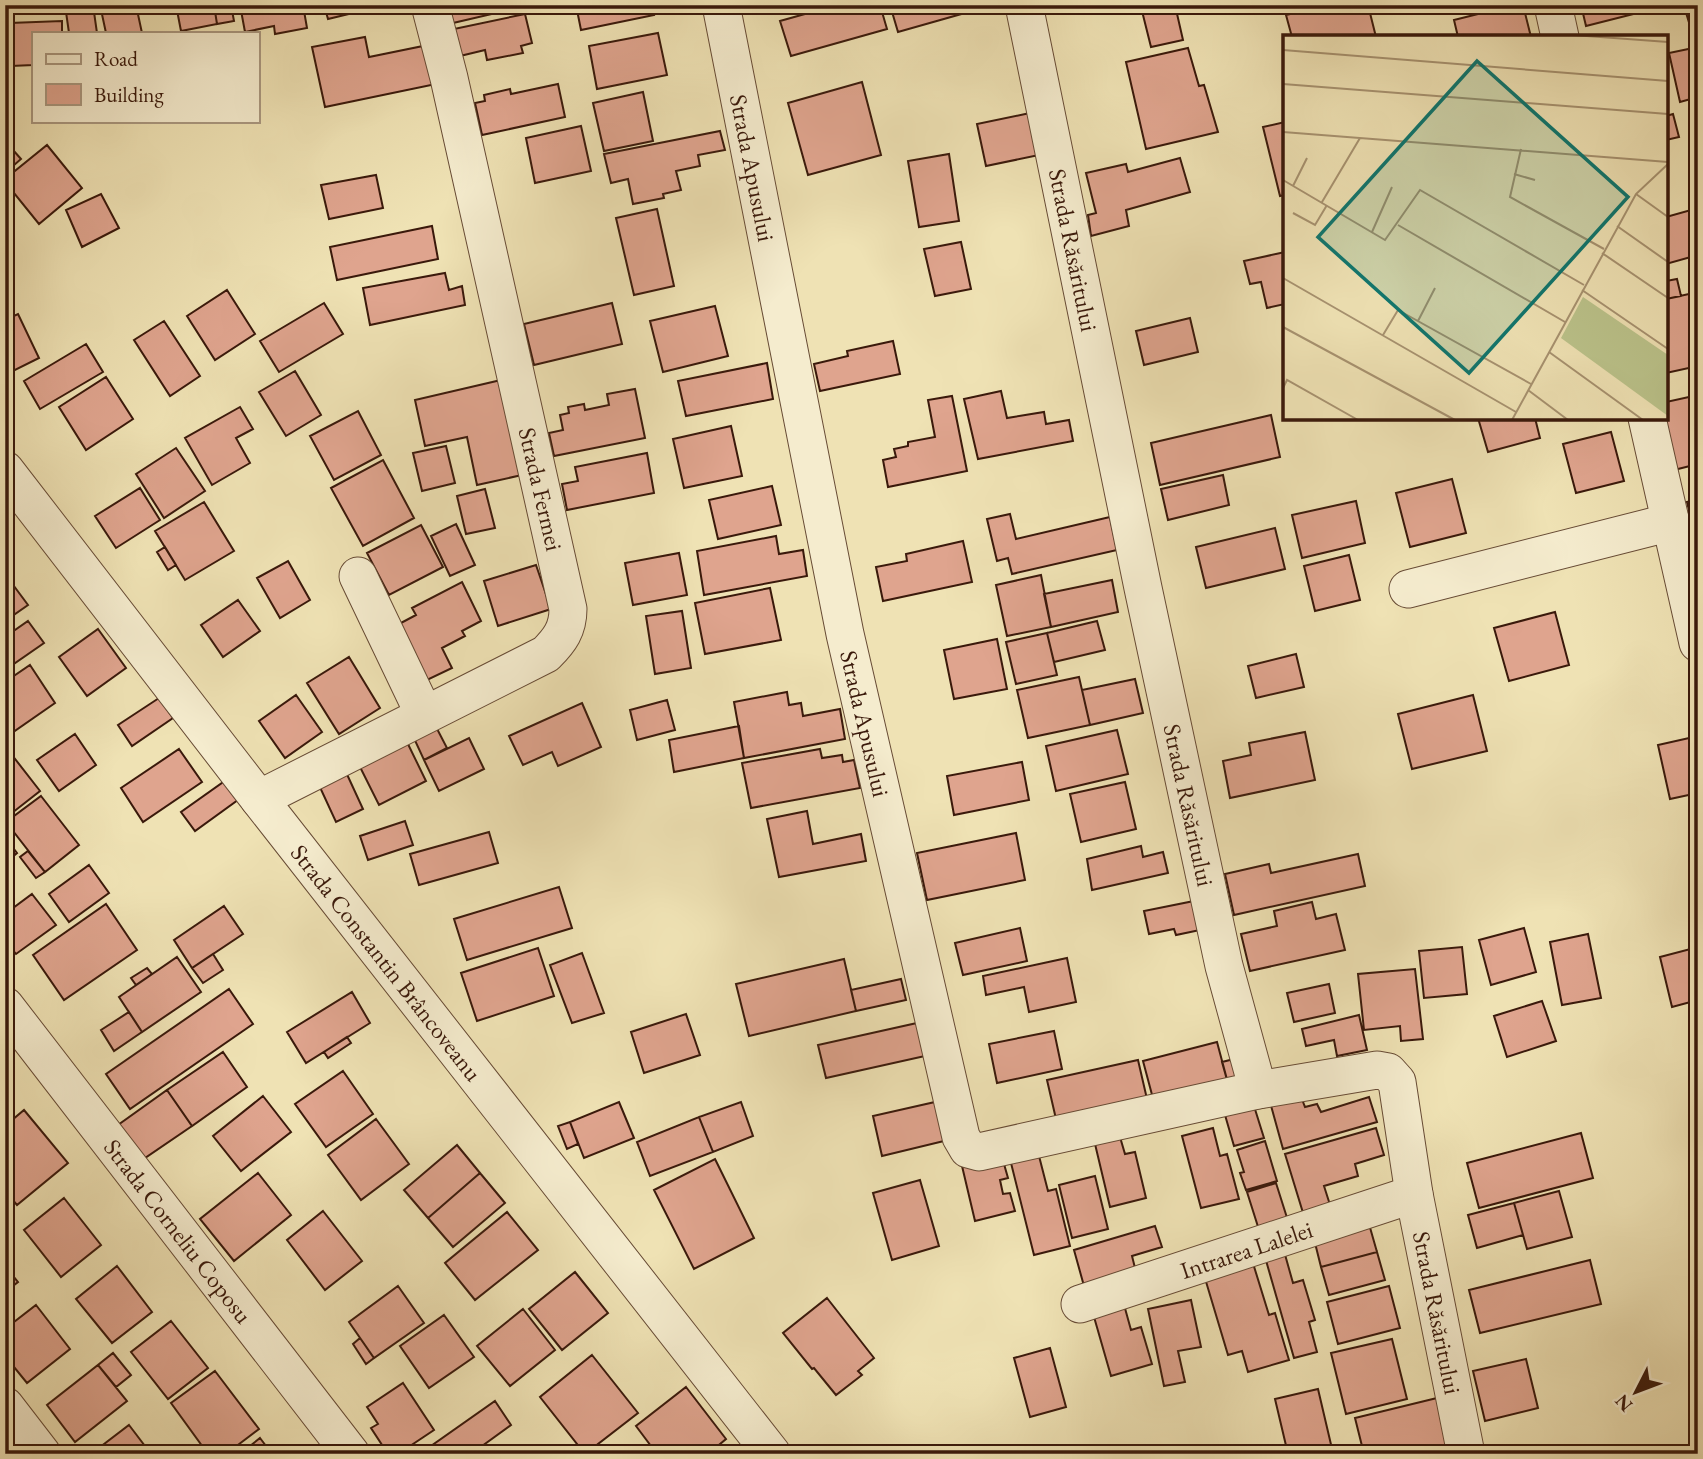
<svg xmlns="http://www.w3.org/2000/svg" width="1703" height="1459" font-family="'EB Garamond',serif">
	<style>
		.building { fill: #dfa48e; stroke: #3a190b; stroke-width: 2 }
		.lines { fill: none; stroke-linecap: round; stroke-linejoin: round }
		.minor-casing { stroke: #674b35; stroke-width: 39 }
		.minor { stroke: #f5ecce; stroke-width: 37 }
		.labels { text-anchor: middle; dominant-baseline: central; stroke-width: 7; stroke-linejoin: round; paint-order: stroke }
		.street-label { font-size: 24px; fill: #3a190b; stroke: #f5ecce }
		.inset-road { fill: none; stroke: #a79270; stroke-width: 2 }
		.view { fill: #0f766e; fill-opacity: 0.15; stroke: #0f766e; stroke-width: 3.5 }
		.inset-edge { fill: none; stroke: #3a190b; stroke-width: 3.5 }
	</style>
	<rect width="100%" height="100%" fill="#efe2b4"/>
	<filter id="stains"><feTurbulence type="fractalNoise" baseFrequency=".00286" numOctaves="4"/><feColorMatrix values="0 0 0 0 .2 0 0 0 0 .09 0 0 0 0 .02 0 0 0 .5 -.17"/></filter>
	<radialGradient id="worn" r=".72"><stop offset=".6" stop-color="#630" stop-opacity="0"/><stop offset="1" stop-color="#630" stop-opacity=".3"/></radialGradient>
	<path class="building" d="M65,5H93L97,33H69Z
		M100,5H136L142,33H106Z
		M176,5H214L217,24L181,31Z
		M214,5H231L234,21L217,24Z
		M240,5H303L307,28L275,34L274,26L245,32Z
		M324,5H386L328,19Z
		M449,5H531L453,23Z
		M576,5H651L654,15L581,30Z
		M837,5H880L887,29L791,56L780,21Z
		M890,5H970L972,11L898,32Z
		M1148,5H1175L1183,40L1151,47L1141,7Z
		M1328,5H1368L1376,37H1292L1286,15Z
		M1514,5H1523L1531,37H1458L1454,20Z
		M1581,5H1669L1586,26Z
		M1698,5V38L1694,39L1684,6Z
		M525,14L532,43L521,46L523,53L487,60L485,50L460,56L454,29Z
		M62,21V33H33V65L11,66L10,23Z
		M658,33L667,75L597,89L589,46Z
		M365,37L369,57L428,45L436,84L325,107L312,47Z
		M1698,47V97L1680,102L1669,53Z
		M1188,48L1199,86L1204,85L1218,132L1146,149L1126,62Z
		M862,82L881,155L808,175L788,103Z
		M558,84L565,117L482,135L475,103L485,101L484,95L510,89L511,94Z
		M643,92L653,141L604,151L593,103Z
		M1030,113L1039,155L986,166L977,124Z
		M1673,114L1679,137L1666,140V116Z
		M1285,122V195L1280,196L1263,127Z
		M581,126L591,171L535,183L526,138Z
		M720,131L725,150L698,155L700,166L676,171L681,190L663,194L664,198L633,204L628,179L611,183L604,154Z
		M5,141L21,159L5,173Z
		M47,145L82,188L39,224L5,182V179Z
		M949,154L959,221L919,227L908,161Z
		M1180,158L1190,192L1126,210L1129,226L1091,236L1088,215L1096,213L1086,173L1126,164L1128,172Z
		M376,175L383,208L329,219L321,185Z
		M101,194L119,228L82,247L66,210Z
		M1698,208V255L1666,264V217Z
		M657,209L674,286L634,295L616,218Z
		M432,226L438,259L337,280L330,247Z
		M961,242L971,289L935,296L924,249Z
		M1285,252V304L1267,308L1261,282L1250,284L1244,261Z
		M445,273L449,290L462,286L465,305L370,325L363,288Z
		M1677,279L1681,296L1666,299V281Z
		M227,290L255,334L215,360L187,316Z
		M1698,292V366L1666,373V299Z
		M324,303L343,334L279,372L260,341Z
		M612,303L622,344L534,365L524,324Z
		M715,306L728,356L663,372L650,321Z
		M18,314L39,358L5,375V320Z
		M1190,318L1198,352L1144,365L1136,331Z
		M164,321L200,376L170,396L134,340Z
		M893,341L900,374L820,391L814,364L848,356L847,351Z
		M86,344L103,372L40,409L24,381Z
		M767,363L773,399L686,416L678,381Z
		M295,371L321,415L286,436L259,392Z
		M106,377L133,419L86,450L59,407Z
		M501,380L522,475L477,485L467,437L425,446L415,400Z
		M635,389L645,438L554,456L549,433L563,430L560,415L569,413L568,407L584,404L585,410L609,405L607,394Z
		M1001,391L1007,418L1044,412L1046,424L1069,420L1073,441L978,459L964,399Z
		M1698,395V464L1674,470L1662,418H1666V402Z
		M952,396L967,471L888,487L883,460L896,457L894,449L908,446V442L935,437L928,400Z
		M240,407L253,429L236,438L250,463L212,485L185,438Z
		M358,411L381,455L334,480L310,436Z
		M1271,415L1280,457L1160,485L1151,443Z
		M1478,418H1535L1540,438L1488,452Z
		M731,426L742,476L684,488L673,439Z
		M1611,432L1624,481L1576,493L1563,444Z
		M446,446L455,483L422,491L413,453Z
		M176,448L205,491L164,518L136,474Z
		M647,453L654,493L567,510L562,484L578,481L575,467Z
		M383,460L414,518L363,546L331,488Z
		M1223,475L1229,505L1168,520L1161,489Z
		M1452,479L1466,533L1410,547L1396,493Z
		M772,486L781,525L718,539L709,500Z
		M140,488L160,520L116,548L95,516Z
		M485,489L495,528L466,534L457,496Z
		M1698,499V542H1697L1687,502Z
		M1356,501L1365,543L1302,558L1292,515Z
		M204,502L234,551L185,580L155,531Z
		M1010,514L1016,539L1110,517L1117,550L1012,574L1008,558L997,561L987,519Z
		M456,524L475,565L450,576L431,536Z
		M421,525L443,567L389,595L367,553Z
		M1275,528L1285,569L1206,588L1196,547Z
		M776,536L779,554L803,550L807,576L704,595L697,551Z
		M963,541L972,582L883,601L876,567L907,561L906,554Z
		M165,547L176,565L168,570L157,552Z
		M679,553L687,595L633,605L625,563Z
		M1349,555L1360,600L1315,611L1304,566Z
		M288,561L310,600L280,618L257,578Z
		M536,565L551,609L498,626L484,581Z
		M1041,575L1051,627L1007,636L996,585Z
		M8,578L28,605L5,621V580Z
		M1112,580L1118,612L1051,627L1044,594Z
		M462,582L481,621L462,631L465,636L442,648L452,668L427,680L399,624L416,615L412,608Z
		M770,588L781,640L705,654L695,603Z
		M238,600L260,631L223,657L201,625Z
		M682,611L691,668L655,674L646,616Z
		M1555,612L1569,665L1509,681L1494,628Z
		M28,621L44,643L5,670V637Z
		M1097,621L1105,650L1054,662L1047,633Z
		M98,629L126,668L87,696L59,657Z
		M1047,633L1057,675L1016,684L1006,642Z
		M997,639L1007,689L954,699L944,650Z
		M1296,654L1304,687L1256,698L1248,666Z
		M349,657L380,708L339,734L307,683Z
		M30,665L55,703L6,737L5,682Z
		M1079,677L1090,725L1028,738L1017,690Z
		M1135,679L1143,713L1090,725L1082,690Z
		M787,692L789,705L801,703L803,716L840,709L845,739L744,758L734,702Z
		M296,695L322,732L285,758L259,721Z
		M1473,695L1487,751L1412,769L1398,714Z
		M159,698L173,718L132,746L118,725Z
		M667,700L675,730L637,740L630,710Z
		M582,703L601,747L558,766L552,752L523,765L509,736Z
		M434,723L447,748L424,760L412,734Z
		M739,726L744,758L674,772L669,740Z
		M1117,730L1128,774L1056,791L1046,746Z
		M1305,732L1315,780L1230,798L1223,761L1251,755L1249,743Z
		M75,734L96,765L59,791L37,760Z
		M1698,736V793L1670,799L1658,745Z
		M469,738L484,769L439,791L424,760Z
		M406,740L426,781L379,805L358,763Z
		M5,746L40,791L12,813L5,805Z
		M179,749L202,782L143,822L121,788Z
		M820,749L822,758L842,755L843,762L854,760L860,788L751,808L742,763Z
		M1022,762L1029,800L954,815L947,776Z
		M345,770L363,809L336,822L318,783Z
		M229,778L242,797L195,831L181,812Z
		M1125,782L1136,829L1081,842L1070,794Z
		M41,796L79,845L45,872L6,822Z
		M807,811L813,844L861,834L866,861L779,877L767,819Z
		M405,821L413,845L368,860L360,836Z
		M489,832L498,863L419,885L410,854Z
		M1016,833L1025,880L927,900L917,853Z
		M5,837L17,853L5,863Z
		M1141,846L1143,857L1163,852L1168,873L1092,890L1087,859Z
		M28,851L45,872L36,878L20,857Z
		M1358,854L1365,886L1234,915L1225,874L1269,864L1271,873Z
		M89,865L109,893L69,922L49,894Z
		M559,887L572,928L467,960L454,919Z
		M32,894L56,925L16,954L5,940V914Z
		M1194,901L1200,930L1176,935L1174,929L1149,934L1144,911Z
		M1312,902L1316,919L1336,914L1345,950L1250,971L1241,934L1277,926L1274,911Z
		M106,904L137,950L64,1000L33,955Z
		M224,906L243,934L192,968L174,940Z
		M1020,928L1027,961L963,975L955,943Z
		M1524,928L1536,972L1491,985L1479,940Z
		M1588,934L1601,998L1562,1005L1550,942Z
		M1462,947L1467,994L1424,998L1419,951Z
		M1698,947V1000L1672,1007L1660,957Z
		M538,948L554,996L477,1021L461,973Z
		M582,953L604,1013L572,1023L550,965Z
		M213,954L223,970L203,983L192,968Z
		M177,957L201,992L142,1032L119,997Z
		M1067,958L1076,1002L1029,1012L1024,987L986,995L983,976Z
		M844,959L856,1011L749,1036L736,984Z
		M147,968L152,974L136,985L131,978Z
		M1415,969L1423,1039L1401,1041L1400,1026L1364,1030L1358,974Z
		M901,979L906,1000L856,1011L851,990Z
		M1329,984L1335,1013L1294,1022L1287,993Z
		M229,989L253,1024L130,1109L106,1074Z
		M352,992L370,1023L306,1063L287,1032Z
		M1542,1001L1556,1041L1507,1057L1494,1016Z
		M129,1012L142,1032L114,1051L101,1030Z
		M686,1014L700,1055L644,1073L631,1032Z
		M1359,1015L1367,1050L1337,1056L1334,1040L1306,1046L1302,1029Z
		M917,1023L925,1056L826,1078L818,1045Z
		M1054,1031L1062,1069L997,1083L989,1044Z
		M347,1037L351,1043L328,1058L324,1052Z
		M1217,1042L1229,1087L1155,1106L1143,1061Z
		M223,1052L247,1087L192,1126L167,1090Z
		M1234,1059L1241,1084L1229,1087L1222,1062Z
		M1138,1060L1147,1099L1056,1119L1047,1080Z
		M343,1071L373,1114L326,1147L295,1104Z
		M167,1090L192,1126L142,1160L118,1125Z
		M1300,1094L1305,1107L1317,1104L1321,1112L1369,1097L1377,1122L1283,1149L1270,1102Z
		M263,1096L291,1132L241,1171L213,1136Z
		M619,1102L634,1138L584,1158L570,1122Z
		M741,1102L753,1136L713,1152L699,1117Z
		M935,1102L944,1141L882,1156L873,1116Z
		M1254,1106L1264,1138L1234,1146L1225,1115Z
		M24,1110L68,1163L17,1205L5,1191V1126Z
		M699,1117L713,1152L650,1176L637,1142Z
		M376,1119L409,1164L361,1200L328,1155Z
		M570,1122L578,1144L567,1149L558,1126Z
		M1213,1128L1220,1156L1227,1154L1239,1199L1201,1208L1182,1136Z
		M1376,1128L1384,1155L1355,1164L1358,1176L1324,1186L1331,1208L1304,1216L1285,1154Z
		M1581,1133L1593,1178L1479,1208L1467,1163Z
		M1120,1137L1125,1154L1135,1152L1146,1198L1110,1207L1095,1144Z
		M1265,1141L1277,1181L1246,1190L1240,1173L1244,1172L1237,1150Z
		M457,1145L480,1173L428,1218L404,1190Z
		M1039,1156L1048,1191L1056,1189L1070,1246L1034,1255L1011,1163Z
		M1002,1157L1008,1178L1000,1180L1003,1194L1010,1193L1015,1211L975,1221L962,1166Z
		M715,1159L754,1238L694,1269L654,1190Z
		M258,1173L291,1215L234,1261L200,1219Z
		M480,1173L505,1203L453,1247L428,1218Z
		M1095,1176L1108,1229L1072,1238L1059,1185Z
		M920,1180L939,1246L892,1260L873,1193Z
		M1276,1183L1289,1224L1260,1233L1247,1192Z
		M1559,1191L1572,1237L1527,1249L1514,1203Z
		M64,1198L101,1245L61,1277L24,1230Z
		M1514,1203L1523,1235L1477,1248L1468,1215Z
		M323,1211L362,1261L325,1290L287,1240Z
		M507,1212L538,1250L475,1300L445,1263Z
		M1369,1224L1377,1252L1321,1267L1314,1239Z
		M1155,1226L1162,1247L1132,1256L1136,1272L1084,1286L1074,1250Z
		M1284,1251L1293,1283L1303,1280L1315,1320L1309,1322L1317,1352L1294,1358L1265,1257Z
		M1377,1252L1385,1280L1329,1295L1321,1267Z
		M1252,1260L1269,1315L1275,1313L1289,1360L1248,1372L1242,1351L1228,1355L1204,1275Z
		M1590,1260L1601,1304L1480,1333L1469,1290Z
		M5,1266L18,1282L5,1292Z
		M117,1266L152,1312L112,1343L76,1299Z
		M575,1272L608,1313L562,1350L529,1309Z
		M398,1286L424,1323L374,1358L349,1322Z
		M1389,1286L1400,1328L1338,1344L1327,1302Z
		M827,1298L874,1358L858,1371L862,1375L836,1395L814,1368L812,1369L783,1333Z
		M1191,1300L1201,1347L1178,1351L1185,1382L1164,1386L1148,1309Z
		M1123,1301L1131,1330L1141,1327L1152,1364L1111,1376L1092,1310Z
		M36,1305L70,1349L27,1383L5,1356V1329Z
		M523,1309L555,1350L510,1386L477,1346Z
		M444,1315L474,1357L429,1388L400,1346Z
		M171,1321L208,1368L168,1399L131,1352Z
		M360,1338L374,1358L366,1364L353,1344Z
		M1392,1339L1407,1399L1346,1414L1331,1353Z
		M1050,1348L1066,1407L1030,1417L1014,1358Z
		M113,1353L131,1375L116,1387L98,1365Z
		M592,1355L638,1413L585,1454L540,1397Z
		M1526,1359L1538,1408L1485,1421L1473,1371Z
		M98,1365L127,1401L75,1442L47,1405Z
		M215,1371L259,1429L226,1454H208L171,1403Z
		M403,1383L434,1430L398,1454H388L371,1428L378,1424L367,1407Z
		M686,1387L726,1439L708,1454H657L636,1426Z
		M1318,1389L1333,1453L1288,1454L1275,1399Z
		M1437,1398L1449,1448L1424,1454H1364L1355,1418Z
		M495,1401L511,1425L471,1454H437L431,1446Z
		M129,1425L151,1454H91Z
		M260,1438L272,1454H240Z"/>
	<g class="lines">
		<defs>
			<g id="minor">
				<path id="s1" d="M721,5L845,634L961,1137L968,1149L979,1152L1258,1090L1377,1070L1388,1072L1397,1082L1414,1194L1466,1454"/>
				<path id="s2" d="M1024,5L1143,588L1224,966L1258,1090"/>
				<path d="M1553,5L1560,37"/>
				<path d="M1647,418L1698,643"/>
				<path id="s3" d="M5,470L259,799L772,1454"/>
				<path d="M358,576L424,714"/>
				<path d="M1408,589L1671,522"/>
				<path d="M259,799L546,654C560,640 568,629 568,609L449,78L430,5"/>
				<path id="s4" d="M5,1006L351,1454"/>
				<path id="s5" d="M1080,1304L1414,1194"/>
				<path d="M5,1406L42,1454"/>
			</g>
		</defs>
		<use href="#minor" class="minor-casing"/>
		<use href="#minor" class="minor"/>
	</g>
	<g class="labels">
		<g class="street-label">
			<text stroke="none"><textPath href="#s1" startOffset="166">Strada Apusului</textPath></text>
			<text stroke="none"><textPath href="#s2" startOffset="250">Strada Răsăritului</textPath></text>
			<text transform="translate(541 489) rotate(77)">Strada Fermei</text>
			<text stroke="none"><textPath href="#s1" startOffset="733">Strada Apusului</textPath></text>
			<text stroke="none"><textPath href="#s2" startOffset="817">Strada Răsăritului</textPath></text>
			<text stroke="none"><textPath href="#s3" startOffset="623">Strada Constantin Brâncoveanu</textPath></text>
			<text stroke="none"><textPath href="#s4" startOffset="284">Strada Corneliu Coposu</textPath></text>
			<text stroke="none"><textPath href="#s5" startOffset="175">Intrarea Lalelei</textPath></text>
			<text stroke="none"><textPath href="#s1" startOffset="1848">Strada Răsăritului</textPath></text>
		</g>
	</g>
	<g transform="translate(1283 35)">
		<rect width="385" height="385" fill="#efe2b4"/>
		<path d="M300,262L385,320V381L278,303Z" fill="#bbc38b"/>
		<path class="inset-road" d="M290,0L385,7M0,15L385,46M0,49L385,79M0,97L385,127M238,114L227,162L321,214M231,139L252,145M0,145L102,205L137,155L301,250M10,151L24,123M353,159L385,182M39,167L77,103M10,178L32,190L44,170M115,190L282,287M334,191L385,227M89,197L109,152M319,218L385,263M0,243L233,377M299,255L385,314M135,286L152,253M0,292L172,385M100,300L115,275L248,349M266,317L360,385M0,353L4,345L75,385M245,355L285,385M229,385L353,159L385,129"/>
		<path class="view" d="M194,26L345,162L186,338L35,202Z"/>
		<rect width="385" height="385" class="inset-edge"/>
	</g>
	<rect width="1703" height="1459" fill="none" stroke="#efe2b4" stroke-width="28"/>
	<rect x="7" y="7" width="1689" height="1445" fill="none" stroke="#3a190b" stroke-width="3.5"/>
	<rect x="14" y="14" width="1675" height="1431" fill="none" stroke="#3a190b" stroke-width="2"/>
	<rect x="32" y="32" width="228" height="91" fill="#f5ecce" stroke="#aa9880" stroke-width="2"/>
	<rect x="46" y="54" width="35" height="10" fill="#f5ecce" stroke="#aa9880" stroke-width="2"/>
	<text x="94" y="66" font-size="21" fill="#3a190b">Road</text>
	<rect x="46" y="84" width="35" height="21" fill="#dfa48e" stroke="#aa9880" stroke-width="2"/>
	<text x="94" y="102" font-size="21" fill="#3a190b">Building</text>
	<g transform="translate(1636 1392) rotate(228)" stroke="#f5ecce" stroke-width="5" paint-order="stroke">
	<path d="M0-5L12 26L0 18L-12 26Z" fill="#3a190b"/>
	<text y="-10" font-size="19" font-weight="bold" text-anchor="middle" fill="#3a190b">N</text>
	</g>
	<rect width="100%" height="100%" filter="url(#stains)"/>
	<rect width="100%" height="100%" fill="url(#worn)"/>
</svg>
